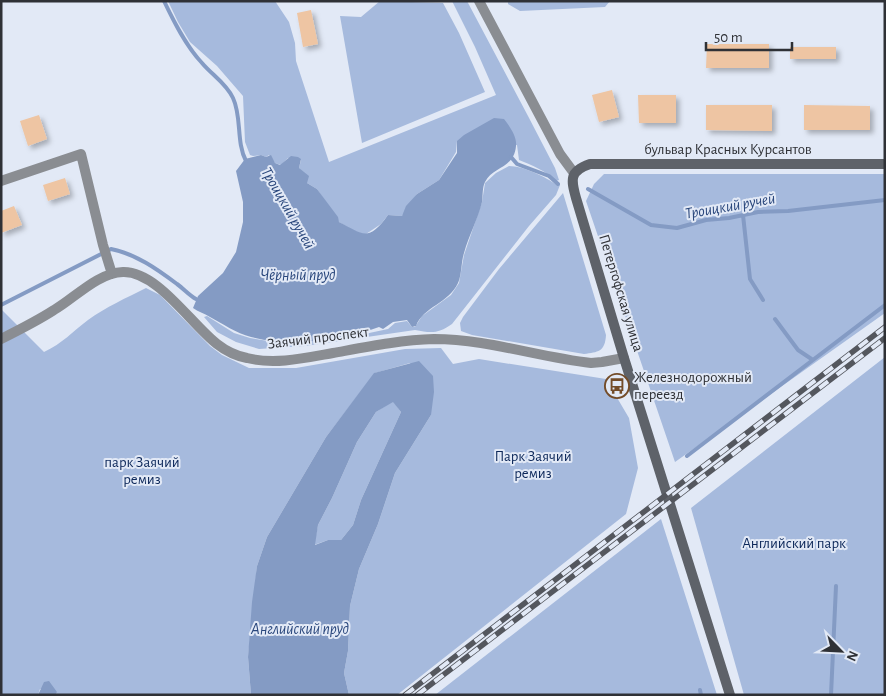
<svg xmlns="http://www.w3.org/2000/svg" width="886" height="696" font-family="'Alegreya Sans',sans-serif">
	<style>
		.green { fill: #a6badd }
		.water { fill: #849bc4; fill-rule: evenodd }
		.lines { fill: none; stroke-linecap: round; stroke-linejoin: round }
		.stream { stroke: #849bc4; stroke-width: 4 }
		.building { fill: #eec5a3; filter: url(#shadow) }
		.street { stroke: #8a8d92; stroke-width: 10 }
		.secondary { stroke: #5e6269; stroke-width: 10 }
		.rail-casing { stroke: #54575e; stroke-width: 5.5 }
		.rail { stroke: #e2e9f6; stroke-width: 4; stroke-dasharray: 11; stroke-linecap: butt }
		.labels { text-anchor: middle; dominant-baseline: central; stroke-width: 4; stroke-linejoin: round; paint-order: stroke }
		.street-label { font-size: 15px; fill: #2f3136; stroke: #e2e9f6 }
		.poi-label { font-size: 15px; fill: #2f3136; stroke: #e2e9f6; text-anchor: start }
		.park-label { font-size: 15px; fill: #0d285a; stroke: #e2e9f6 }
		.water-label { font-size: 16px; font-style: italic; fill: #2a477c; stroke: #e2e9f6 }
	</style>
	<defs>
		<filter id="shadow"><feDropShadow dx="3.5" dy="3.5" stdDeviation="2.5" flood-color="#0004"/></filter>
	</defs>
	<rect width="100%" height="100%" fill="#e2e9f6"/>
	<path class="green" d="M168,1H275L289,22L295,43L296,61L329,162L496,95L475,47L452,1H467L528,116L555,168L559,180L556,181C546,171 532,165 519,160L517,145L457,141L456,152L439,180L417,194L402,216L388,215L381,224L366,234H362L352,230L339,222L317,189L307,183L299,168L301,160L288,158L281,165L275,163L269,155L266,157L261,155L253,156L250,155L245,142L243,96L217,66L190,42L178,22Z
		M380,1L443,3L459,33L485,92L362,143L340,16L361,17Z
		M508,1H610L605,7L520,11L508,4Z
		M509,166C523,166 546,177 557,185H560L556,195L529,226L452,324C438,334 431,333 415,330L305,346L259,349L236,342L217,332L204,317L207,316L234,333L250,338L268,341L303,342L341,339L388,329L395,323L407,321L412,327H415L422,316L451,295L459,283L464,255L482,202L485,183L496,173Z
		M604,174H885V313L675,462L586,201L594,184Z
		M563,193L606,335C605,352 598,352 584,354L472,335L461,331L460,323L463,317L499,269Z
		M146,288L160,295L210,346L222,355L249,368H296L405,349L441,348L453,364L479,359L606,379L629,418L638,468L626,514L397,695H349L344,673L348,651L350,606L359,569L378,524L395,473L431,415L410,363L375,373L326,437L267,537L257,566L248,657L251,695H56L57,692L40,689L38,695H1V309L44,352C63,343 72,332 88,320C106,307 126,298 146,288Z
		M885,357V695H744L691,508Z
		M393,401L401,412L361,500L353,525L341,540H328L314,545L318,525L332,498L357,442L376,412Z
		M661,519L717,695H435Z"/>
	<path class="water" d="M494,118L504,119C510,127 517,136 516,146C514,169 493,166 485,182C482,188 483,196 482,202C478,219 469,235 464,253C461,262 462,274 458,283C449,303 423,307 416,326L412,327L407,320L393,322L383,329L379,327C342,341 289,347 251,337C236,333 223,324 210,317C204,313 198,312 193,308L198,296L223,273L236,252L243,222V202L236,171L245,159L261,155L266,157L271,155L275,163L280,165L291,156L298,157L301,159L299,168L309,176L307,183L317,189L338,217L339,222C363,234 368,243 388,215L402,216L406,206L417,194L439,180L457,153V141L464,135Z
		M419,361L433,376L434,392L431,415L395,473L378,524L359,569L350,606L348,651L344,673L349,695H251L248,657L252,602L257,566L267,537L326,437L374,373ZM393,402L401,412L361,500L353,525L341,540H328L315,545L318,525L332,498L357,442L376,412Z
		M49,681L57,692L56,695H38L44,682Z"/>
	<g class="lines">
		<path class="stream" d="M164,1C174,22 186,46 202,63C212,75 226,83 233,98C242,117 236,142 246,161
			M511,157L517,164L549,176L558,184
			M588,189L651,225L677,228L706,220L729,218L758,212L788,211L885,200
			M743,215L750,279L763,300
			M1,305L111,249C136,254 157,269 177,284C184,289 189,295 196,299
			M775,319L798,350L813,360
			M687,456L885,305
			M700,690L701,695
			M831,695L836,586"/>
	</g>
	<path class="building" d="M311,10L318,44L303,47L297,13Z
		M707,44H769V68H706Z
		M790,47H836V59H790Z
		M612,90L619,117L599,122L592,95Z
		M638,95H676V123H639Z
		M706,105H772V131L706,130Z
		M804,105L870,106V130H804Z
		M39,115L47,139L28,146L20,121Z
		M65,178L70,194L48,201L43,185Z
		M14,206L22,225L1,233V211Z"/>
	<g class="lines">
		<path class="street" d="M479,1L560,154L574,173
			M1,181L81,154L103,245L112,274
			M1,339C19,330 37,321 54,310C75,298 97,273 123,272C157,271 191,324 217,344C226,351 236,356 247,358C275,365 305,358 333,353C366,347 400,340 434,339C487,339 538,357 591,363L602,362L624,358"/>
		<path class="secondary" d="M730,695L624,358L576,198C571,180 569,171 590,164H885"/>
		<defs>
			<path id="rail" d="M405,695L885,327
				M417,695L885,338"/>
		</defs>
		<use href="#rail" class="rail-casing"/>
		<use href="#rail" class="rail"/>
	</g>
	<defs>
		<symbol id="bus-ring" viewBox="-11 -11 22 22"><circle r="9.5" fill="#e2e9f6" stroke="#734c29" stroke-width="1.5"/><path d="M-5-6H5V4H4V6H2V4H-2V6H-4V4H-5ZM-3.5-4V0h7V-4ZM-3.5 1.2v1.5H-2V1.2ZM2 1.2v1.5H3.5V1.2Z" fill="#734c29"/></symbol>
	</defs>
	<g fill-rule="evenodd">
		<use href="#bus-ring" x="603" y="372" width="28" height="28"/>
	</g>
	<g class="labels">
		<g class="street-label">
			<text x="728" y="149">бульвар Красных Курсантов</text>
			<text transform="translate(621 293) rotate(73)">Петергофская улица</text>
			<text transform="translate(318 338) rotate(-7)">Заячий проспект</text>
		</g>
		<g class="poi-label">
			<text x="634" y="377">Железнодорожный<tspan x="634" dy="17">переезд</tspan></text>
		</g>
		<g class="park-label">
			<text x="533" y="456">Парк Заячий<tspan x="533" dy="17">ремиз</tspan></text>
			<text x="142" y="462">парк Заячий<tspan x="142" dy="17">ремиз</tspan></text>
			<text x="794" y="543">Английский парк</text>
		</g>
		<g class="water-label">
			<text transform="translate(730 206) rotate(-10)">Троицкий ручей</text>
			<text transform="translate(288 208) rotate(60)">Троицкий ручей</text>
			<text x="298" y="275">Чёрный пруд</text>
			<text x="300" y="629">Английский пруд</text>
		</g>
	</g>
	<rect width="886" height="696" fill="none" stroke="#2f3136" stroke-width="5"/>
	<g transform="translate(841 651) rotate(114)" stroke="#e2e9f6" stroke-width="4" paint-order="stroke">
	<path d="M0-4L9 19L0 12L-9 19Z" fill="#2f3136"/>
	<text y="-8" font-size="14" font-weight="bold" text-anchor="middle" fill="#2f3136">N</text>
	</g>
	<path d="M706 42v8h86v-8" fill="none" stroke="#2f3136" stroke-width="2.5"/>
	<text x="714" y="42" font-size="15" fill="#2f3136" stroke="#e2e9f6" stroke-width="4" paint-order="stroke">50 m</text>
</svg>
